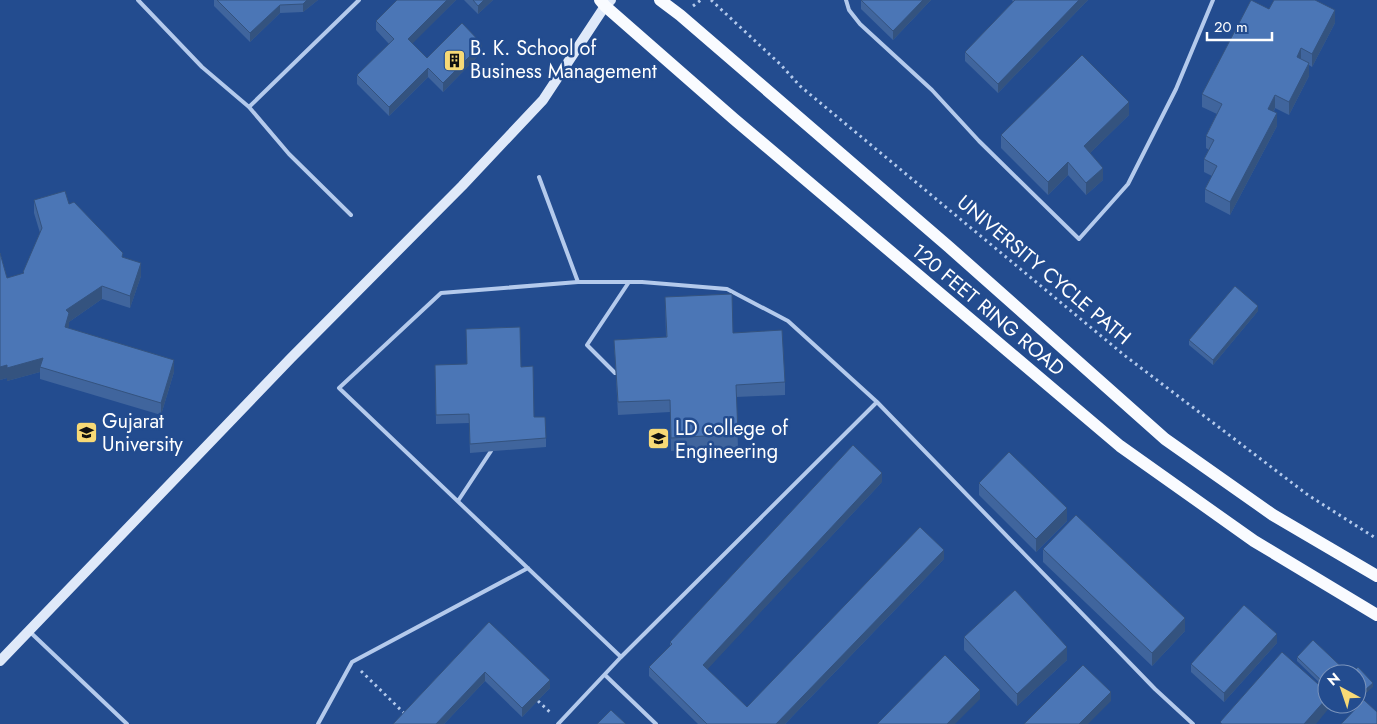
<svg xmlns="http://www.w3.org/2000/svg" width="1377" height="724" font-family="Jost,sans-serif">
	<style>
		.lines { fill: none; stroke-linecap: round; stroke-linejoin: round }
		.path { stroke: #b4caec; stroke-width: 3; stroke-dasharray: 2.5 4; stroke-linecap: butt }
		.lane { stroke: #b4caec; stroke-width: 4 }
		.secondary { stroke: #dfe9f9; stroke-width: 10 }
		.primary { stroke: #f9fbff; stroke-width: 12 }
		.wall { fill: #40659d }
		.shaded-wall { fill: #34537f }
		.building { fill: #4b76b6; stroke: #34537f }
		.labels { text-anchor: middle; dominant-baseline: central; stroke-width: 5; stroke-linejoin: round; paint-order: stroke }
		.poi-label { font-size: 20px; fill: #fff; stroke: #234c8f; text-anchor: start }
		.street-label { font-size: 20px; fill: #fff; stroke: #234c8f }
	</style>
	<rect width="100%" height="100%" fill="#234c8f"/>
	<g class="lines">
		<path class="path" d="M711,0L781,65L800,86L1124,355L1308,495L1377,539
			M693,6L701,0
			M361,671L405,714
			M538,701L552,714"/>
		<path class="lane" d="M138,0L202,67L249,107L289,154L351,215
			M846,0L849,10L860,24L932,90L979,141L1079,239L1128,184L1176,89L1213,0
			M249,107L359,0
			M539,177L578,282L441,293L339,388L621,657
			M578,282H642L727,289L788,321L877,402
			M615,373L587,345L629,282
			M458,501L491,451
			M29,631L127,724
			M605,675L656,724
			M318,724L352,662L528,568
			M558,724L621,657L877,402L1155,689L1193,724"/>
		<path class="secondary" d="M0,661L291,358L462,186L543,100L605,6L611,0"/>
		<path class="primary" d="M600,0L605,6L734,119L1120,446L1254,541L1377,615
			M660,0L680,15L949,247L1165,439L1273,515L1377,576"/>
	</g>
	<path class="wall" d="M214,0H318L303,12L280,13L250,42L214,6Z
		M397,0H456L412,43L427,58L482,52L443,92L428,77L389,116L357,84V75L389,44L376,30V21Z
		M464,0H493L478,14Z
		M861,0H931L893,40L861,9Z
		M1012,0H1088L998,93L965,61V52L1013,2Z
		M1269,9L1335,23L1312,67L1309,65V76L1289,115L1275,108L1274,111L1277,126L1230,215L1205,202V189L1212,176L1204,172V159L1209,150L1206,148V136L1217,114L1202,107V94Z
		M1129,115L1090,153L1103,180L1086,195L1068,175L1048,195L1001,148V135Z
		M34,200L69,204L141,276L130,308L102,299L69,322L68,328L174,372L161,415L40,379V372L7,381V378L0,380V253L7,278L23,274L40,233L34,213Z
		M665,297L733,333L785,382V395L736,397L738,447L671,451L670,412L618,415L614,340L666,337Z
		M1258,311L1213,365L1189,345V340Z
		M435,365L521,367L534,417L546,438V447L470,453L469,423L436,424Z
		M882,482L707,669L747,707L944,559L785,724H698L649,676V667L670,646V642Z
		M979,483L1067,521L1036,552L979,495Z
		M1043,549L1185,631L1152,666L1043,562Z
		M489,622L550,688L522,717L485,681L444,724H393Z
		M964,637L1067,660L1017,706L964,650Z
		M1277,643L1224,702L1191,672V664Z
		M1297,657L1327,674V690L1297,661Z
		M1341,704H1354L1347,710Z"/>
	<path class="shaded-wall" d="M307,0H318L303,12V4Z
		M447,0H456L408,48V39Z
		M484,0H493L478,14V6Z
		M923,0H931L893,40V31Z
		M1079,0H1088L998,93V84Z
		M280,5V13L250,42V33Z
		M1335,10V23L1312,67V54Z
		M482,44V52L443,92V83Z
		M1301,48V61L1297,57Z
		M1309,63V76L1289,115V102Z
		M428,68V77L389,116V107Z
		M1275,95V108L1268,121V109Z
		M1129,102V115L1084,159V146Z
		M1277,113V126L1230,215V202Z
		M1068,162V175L1048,195V182Z
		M1103,168V180L1086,195V183Z
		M141,263V276L130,308V296Z
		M102,286V299L69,322V326L65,340V327L66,310Z
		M1258,306V311L1213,365V360Z
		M43,358L40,367V372L7,381V368Z
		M174,360V372L161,415V403Z
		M7,365V378L0,380V367Z
		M882,473V482L703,674V665Z
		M1067,508V521L1036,552V539Z
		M944,550V559L785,724H776Z
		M1185,618V631L1152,666V653Z
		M1277,634V643L1224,702V693Z
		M1067,647V660L1017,706V694Z
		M485,672V681L444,724H436Z
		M550,680V688L522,717V708Z
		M1373,683V687L1357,701V697Z
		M980,690V699L955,724H947Z
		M1111,692V701L1088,724H1079Z
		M1327,698V704H1330V707L1316,724H1304Z
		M1349,704H1354L1347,710V706Z"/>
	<path class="building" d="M217,0H307L303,4L280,5L250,33Z
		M397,0H447L408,39L427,58L462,23L482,44L443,83L428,68L389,107L357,75L394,39L376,21Z
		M473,0H484L478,6Z
		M861,0H923L893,31Z
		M1015,0H1079L998,84L965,52Z
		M1251,0L1269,9L1274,0H1315L1335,10L1312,54L1301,48L1297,57L1309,63L1289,102L1275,95L1268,109L1277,113L1230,202L1205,189L1217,166L1204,159L1214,140L1206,136L1222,104L1202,94Z
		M1082,55L1129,102L1084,146L1103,168L1086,183L1068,162L1048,182L1001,135Z
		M65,191L69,204L74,202L123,253L122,257L141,263L130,296L102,286L66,310L69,313L65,327L174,360L161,403L40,367L43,358L7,368V365L0,367V253L7,278L24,273L23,272L42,228L34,200Z
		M1235,286L1258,306L1213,360L1189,340Z
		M732,294L733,333L782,330L785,382L736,385L738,434L671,438L670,400L618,402L614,340L667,337L665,297Z
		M520,327L521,367L533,366L534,417H545L546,438L470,444L469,414L436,415L435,365L467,364L466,329Z
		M853,445L882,473L703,665L747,707L920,527L944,550L776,724H707L649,667L672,644L670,642Z
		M1009,452L1067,508L1036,539L979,483Z
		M1076,515L1185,618L1152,653L1043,549Z
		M1015,590L1067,647L1017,694L964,637Z
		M1244,605L1277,634L1224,693L1191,664Z
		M489,622L550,680L522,708L485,672L436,724H393Z
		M1313,640L1349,674H1327V686L1297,657Z
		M1282,652L1327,692V698L1304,724H1222L1220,722Z
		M945,655L980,690L947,724H877Z
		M1083,665L1111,692L1079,724H1024Z
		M1358,667L1373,683L1357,697V674H1350Z
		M1364,700L1377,712V724H1341Z
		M611,710L626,724H597Z"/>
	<defs>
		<symbol id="building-square" viewBox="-11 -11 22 22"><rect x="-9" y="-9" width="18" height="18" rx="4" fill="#f7d976" stroke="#234c8f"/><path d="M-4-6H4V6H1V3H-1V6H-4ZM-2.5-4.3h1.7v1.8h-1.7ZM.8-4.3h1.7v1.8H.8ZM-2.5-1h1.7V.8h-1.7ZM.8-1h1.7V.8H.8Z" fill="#111"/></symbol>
		<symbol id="university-square" viewBox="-11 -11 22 22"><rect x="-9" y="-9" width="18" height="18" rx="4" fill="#f7d976" stroke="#234c8f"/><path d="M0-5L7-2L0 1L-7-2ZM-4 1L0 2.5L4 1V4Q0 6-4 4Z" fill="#111"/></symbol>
	</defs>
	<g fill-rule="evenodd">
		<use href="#building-square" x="442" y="48" width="25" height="25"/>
		<use href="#university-square" x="74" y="420" width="25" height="25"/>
		<use href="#university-square" x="646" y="426" width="25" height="25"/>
	</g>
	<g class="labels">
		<g class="poi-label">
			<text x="470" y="48">B. K. School of<tspan x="470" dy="23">Business Management</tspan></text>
			<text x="102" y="421">Gujarat<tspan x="102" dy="23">University</tspan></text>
			<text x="675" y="428">LD college of<tspan x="675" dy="23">Engineering</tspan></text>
		</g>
		<g class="street-label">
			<text transform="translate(1044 270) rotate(40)">UNIVERSITY CYCLE PATH</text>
			<text transform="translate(988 310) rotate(40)">120 FEET RING ROAD</text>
		</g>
	</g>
	<g transform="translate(1342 689) rotate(320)"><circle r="24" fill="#234c8f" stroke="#7b94bc"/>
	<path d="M0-4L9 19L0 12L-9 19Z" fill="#f7d976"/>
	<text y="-8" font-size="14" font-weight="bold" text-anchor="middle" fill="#ffffff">N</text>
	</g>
	<path d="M1207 32v8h65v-8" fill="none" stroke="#ffffff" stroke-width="2.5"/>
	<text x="1214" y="32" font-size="15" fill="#ffffff" stroke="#234c8f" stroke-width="4" paint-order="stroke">20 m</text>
</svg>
